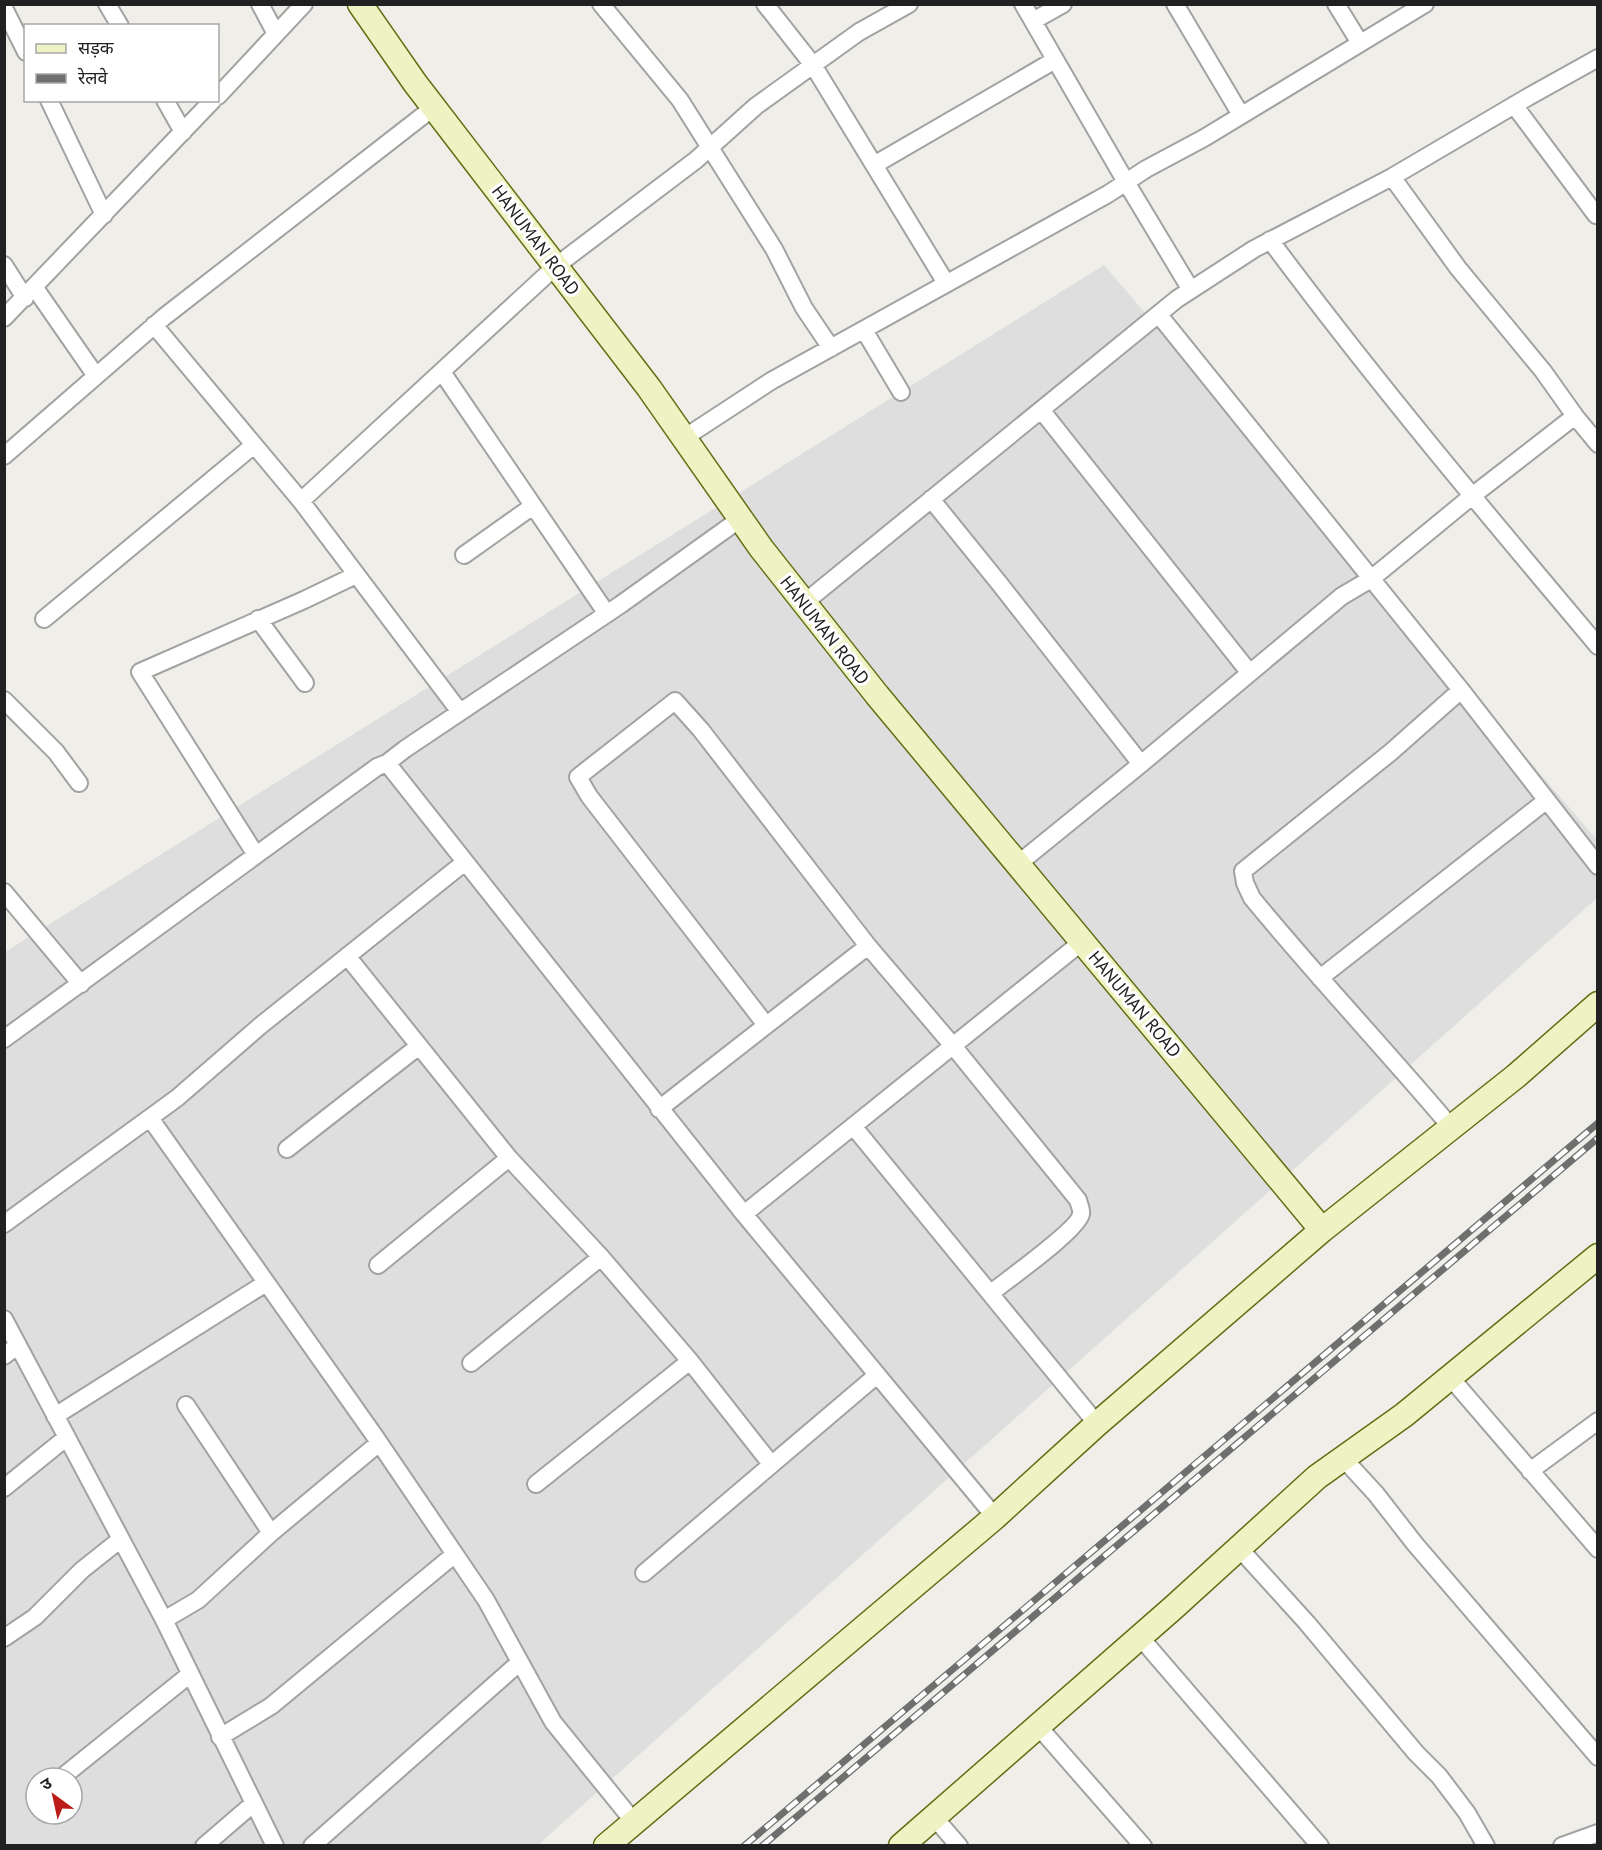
<svg xmlns="http://www.w3.org/2000/svg" width="1602" height="1850" font-family="'PT Sans','Noto Sans Devanagari',sans-serif">
	<style>
		.residential { fill: #dfdede; fill-rule: evenodd }
		.lines { fill: none; stroke-linecap: round; stroke-linejoin: round }
		.street-casing { stroke: #a2a2a2; stroke-width: 20 }
		.secondary-casing { stroke: #616e12; stroke-width: 27 }
		.street { stroke: #fff; stroke-width: 16 }
		.secondary { stroke: #eff3c4; stroke-width: 24 }
		.rail-casing { stroke: #6f6f6f; stroke-width: 7 }
		.rail { stroke: #fff; stroke-width: 4.5; stroke-dasharray: 14; stroke-linecap: butt }
		.labels { text-anchor: middle; dominant-baseline: central; stroke-width: 6; stroke-linejoin: round; paint-order: stroke }
		.street-label { font-size: 18px; fill: #212121; stroke: #fff }
	</style>
	<rect width="100%" height="100%" fill="#f0eee9"/>
	<path class="residential" d="M1104,265L1597,840V898L538,1845L5,1846V952ZM36,1778H72V1814H36Z"/>
	<g class="lines">
		<defs>
			<path id="street" d="M107,4L120,26
				M260,4L276,34
				M601,4L680,100L774,249L804,308L831,348
				M765,4L813,65L946,283
				M1023,4L1126,182L1191,290
				M1175,4L1241,115
				M1336,4L1360,43
				M4,8L26,52
				M1033,21L1063,4
				M218,96L304,4
				M49,100L104,215
				M165,100L183,132
				M1514,105L1596,215
				M874,165L1055,60
				M1392,177L1458,268L1543,371L1575,416L1598,444
				M1270,240C1374,380 1486,513 1598,646
				M4,265L25,298
				M35,288L96,376
				M1159,315L1461,690L1598,866
				M4,318L213,100
				M154,325L301,501L460,712
				M864,330L901,392
				M442,372L607,614
				M1042,411L1249,672
				M684,438L771,381L1108,194L1146,169L1204,138L1425,4
				M4,456L164,317L434,107
				M931,499L999,583L1141,764
				M301,501L556,266L696,160L756,106L859,32L909,4
				M464,555L533,506
				M804,603L1177,299L1254,249L1392,177L1528,97L1598,58
				M44,619L254,445
				M258,619L305,683
				M4,700L56,752L79,783
				M387,763L744,1214L995,1517
				M256,855L140,672L304,600L356,575
				M1018,864L1141,764L1342,596L1371,579L1472,496L1575,416
				M4,892L81,984
				M347,956L509,1158L601,1257L690,1361L771,1464
				M1320,978L1547,800
				M766,1025L589,796L578,777L675,701L701,730L868,946L954,1047L1078,1200C1079,1204 1082,1210 1081,1214C1079,1229 1007,1280 991,1293
				M4,1039L377,767L387,763L405,749L620,605L740,519
				M659,1109L868,946
				M150,1118L374,1435L486,1600L553,1722L634,1822
				M853,1126L1097,1424
				M1451,1127C1386,1050 1316,976 1252,898L1245,883L1243,871L1391,752L1461,690
				M287,1149L419,1046
				M744,1214L1083,941
				M4,1224L177,1098L260,1026L465,862
				M378,1265L509,1158
				M4,1319L164,1620L275,1846
				M4,1356L18,1345
				M471,1363L601,1257
				M1450,1377L1598,1549
				M186,1405L271,1533
				M55,1416L266,1283
				M1343,1458L1376,1494L1415,1544L1598,1757
				M1530,1471L1598,1421
				M536,1484L690,1361
				M4,1488L67,1437
				M1239,1548L1307,1623L1416,1753L1439,1776L1467,1813L1486,1846
				M644,1573L877,1375
				M164,1620L198,1600L271,1533L379,1443
				M1140,1637L1320,1846
				M4,1638L35,1617L82,1570L121,1539
				M1038,1726L1143,1846
				M220,1737L271,1706L455,1554
				M61,1778L189,1675
				M934,1817L959,1846
				M204,1846L254,1803
				M312,1846L520,1662
				M1562,1846L1598,1833"/>
			<path id="secondary" d="M360,4L415,83L649,388L761,548L877,695L1322,1230
				M606,1846L995,1517L1097,1424L1322,1230L1516,1076L1598,1004
				M901,1846L1173,1608L1317,1477L1404,1415L1598,1256"/>
		</defs>
		<use href="#street" class="street-casing"/>
		<use href="#secondary" class="secondary-casing"/>
		<use href="#street" class="street"/>
		<use href="#secondary" class="secondary"/>
		<defs>
			<path id="rail" d="M744,1846L1598,1123
				M762,1846L1598,1138"/>
		</defs>
		<use href="#rail" class="rail-casing"/>
		<use href="#rail" class="rail"/>
	</g>
	<g class="labels">
		<g class="street-label">
			<text transform="translate(536 240) rotate(53)">HANUMAN ROAD</text>
			<text transform="translate(825 630) rotate(52)">HANUMAN ROAD</text>
			<text transform="translate(1135 1004) rotate(50)">HANUMAN ROAD</text>
		</g>
	</g>
	<rect width="1602" height="1850" fill="none" stroke="#212121" stroke-width="12"/>
	<rect x="24" y="24" width="195" height="78" fill="#ffffff" stroke="#a6a6a6" stroke-width="1.5"/>
	<rect x="36" y="44" width="30" height="9" fill="#eff3c4" stroke="#a6a6a6" stroke-width="1.5"/>
	<text x="78" y="54" font-size="18" fill="#212121">सड़क</text>
	<rect x="36" y="74" width="30" height="9" fill="#6f6f6f" stroke="#a6a6a6" stroke-width="1.5"/>
	<text x="78" y="84" font-size="18" fill="#212121">रेलवे</text>
	<g transform="translate(54 1796) rotate(327)"><circle r="28" fill="#ffffff" stroke="#a6a6a6" stroke-width="1.5"/>
	<path d="M0-4.5L10 22L0 15L-10 22Z" fill="#bb1c17"/>
	<text y="-9" font-size="16" font-weight="bold" text-anchor="middle" fill="#212121">उ</text>
	</g>
</svg>
